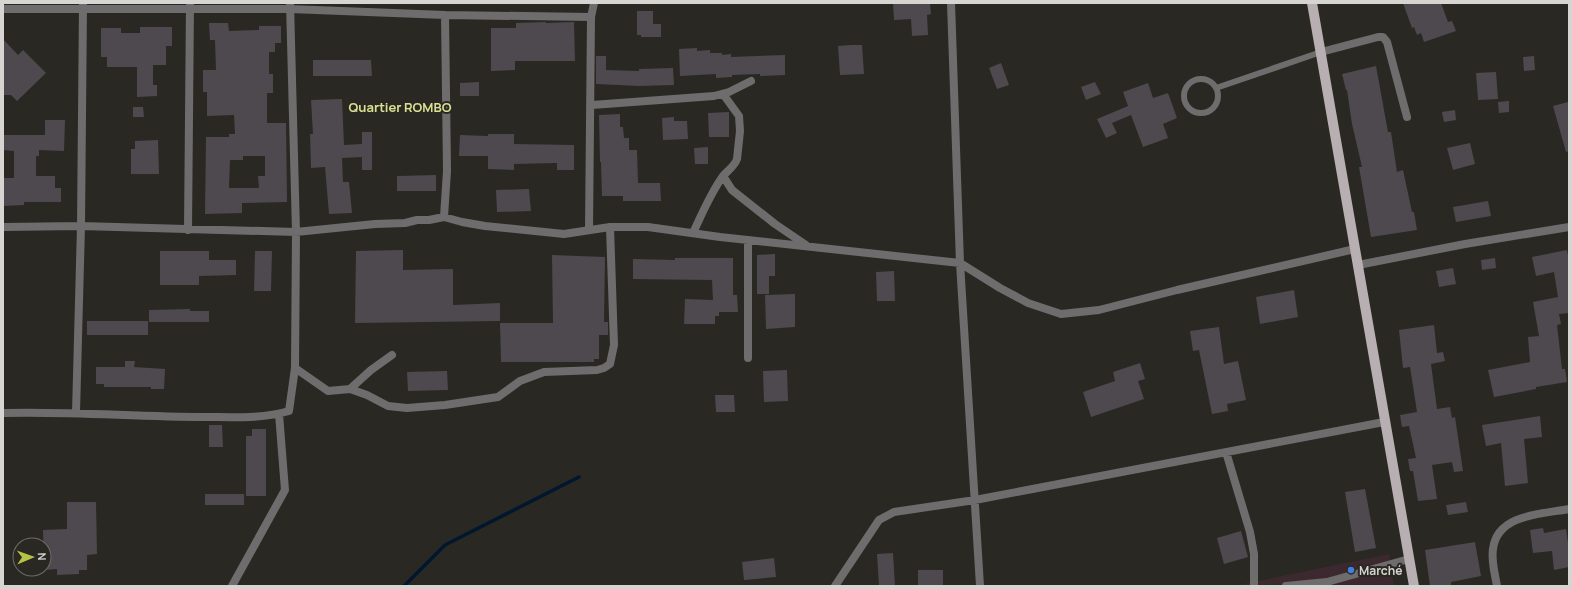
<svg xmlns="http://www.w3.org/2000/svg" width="1572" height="589" font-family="Manrope,sans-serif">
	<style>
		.commercial { fill: #3c292f }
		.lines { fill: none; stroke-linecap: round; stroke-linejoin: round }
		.stream { stroke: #00172f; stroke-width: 3.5 }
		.building { fill: #4d494f; fill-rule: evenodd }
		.service { stroke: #6f6c6d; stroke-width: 6 }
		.minor { stroke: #6f6c6d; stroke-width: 8 }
		.primary { stroke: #b7afb1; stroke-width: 10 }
		.shop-dot { fill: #3f7fe0; stroke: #2a2822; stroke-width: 1.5 }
		.labels { text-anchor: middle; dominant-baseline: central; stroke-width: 4; stroke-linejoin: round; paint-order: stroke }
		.poi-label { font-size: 12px; font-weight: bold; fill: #d6d5d1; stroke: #2a2822; text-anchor: start }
		.neighbourhood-label { font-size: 13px; font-weight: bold; fill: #d8e092; stroke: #2a2822 }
	</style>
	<rect width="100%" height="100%" fill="#2a2822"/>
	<path class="commercial" d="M1389,554L1394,586H1234Z"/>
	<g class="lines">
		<path class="stream" d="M404,586L445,545L579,477"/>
	</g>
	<path class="building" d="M893,3H930L931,14L927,15L928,35L912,36L911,19L894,20Z
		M1403,3H1441L1448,22L1452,21L1456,31L1424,42L1421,33L1417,35L1414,27L1412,28Z
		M637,11H653V24H661V37H641V35H637Z
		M546,22V23L574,22L575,61H515V70L491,71V28H516V23Z
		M209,23H228L229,31L259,30V26H281V43H275V52H269V74H273V93H267V123H286L287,202L242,203V213L205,214L206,137H229V134H235L234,115L207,116V92H203V70H216L215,40H210ZM243,156H265V176H258L259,188H229L230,160H243Z
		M140,27H172V46H166V65H153V85H157V96L137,97V67H107V57H101V28H121V33H140Z
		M3,39L18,55L23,50L46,73L17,101L11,95H3Z
		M851,45H862L864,74L840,75L838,46Z
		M697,48V51L710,50V53H722V55L731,54V57L785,55V75L760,76V74L732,75V77L716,78V74L680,76L679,49Z
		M596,56H606V70L639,71V69L673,68L674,85L639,86L596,84Z
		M1534,56L1535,70L1524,71L1523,57Z
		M313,60H371L372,76H313Z
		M1001,63L1009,85L997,89L989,68Z
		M1376,66L1388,132H1391L1397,172L1403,170L1412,212H1414L1417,230L1371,237L1359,167H1362L1352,124L1347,90H1346L1342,74Z
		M1496,72L1498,99L1478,100L1476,73Z
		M479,82V96H460V83Z
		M1095,82L1101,94L1086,100L1081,87Z
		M1148,83L1153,98L1168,93L1177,118L1163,124L1168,138L1143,147L1131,115L1112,123L1117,133L1106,138L1097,119L1128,106L1123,92Z
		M342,99L344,145L362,144V132H372V170H362V157L342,158L343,182H349L352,213L329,214L325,167L311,168L310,134H313L311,100Z
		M1509,101V112L1499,113L1498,102Z
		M1568,102L1569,108V151L1566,152L1553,106Z
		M133,107H143L144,117H133Z
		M1455,110L1456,120L1444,122L1442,112Z
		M729,112V137H709L708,113Z
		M620,114V127H623L624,138H629V150H637L638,183H660L661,201H623V196H602L601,162H600L599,115Z
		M674,117V121H687L688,139L663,140L662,118Z
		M45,120H65L64,151L39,150V156H36V176H55V188H61V202H24V205L3,206V178H14V151L3,150V135H45Z
		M488,134H514V144L574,145V170H557V163L514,164V170L488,169V156H459L460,135L488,136Z
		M158,140L159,174H131V149H135V141Z
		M1470,143L1475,164L1453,170L1447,148Z
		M708,147V164H695L694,148Z
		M436,175V191H397V176Z
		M529,189L531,211L497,212L496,190Z
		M1488,201L1491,216L1456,222L1453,207Z
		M403,250V270L453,269V305L500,303V321L355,323L356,251Z
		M1567,250L1569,261V313L1559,314L1561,324L1557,325L1562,369H1565L1567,382L1536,387V389L1494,397L1488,370L1530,362L1528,337L1539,336L1533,302L1558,297L1554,272L1536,276L1532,257Z
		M160,251H209V260H236V275L199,276V285H160Z
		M255,251H272L271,291H254Z
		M775,254V276H769V294H757V255Z
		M552,255L605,257L604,322H608V335H599V359H594V362H501L500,323H553Z
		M675,258H733V295H737L738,312H719V316H715V324H684L685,299L713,300L712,280L633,279V259L675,260Z
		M1495,258L1496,268L1482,270L1481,260Z
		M1453,268L1456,284L1439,287L1436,271Z
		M894,271L895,301H877L876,272Z
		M1294,290L1298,317L1260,324L1256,297Z
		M795,294V327L766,329L765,295Z
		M190,309V311H209V322H149V310Z
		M87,321H148V335H87Z
		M1434,325L1437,353L1443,352L1445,361L1431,364L1437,409L1450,407L1452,418L1455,417L1463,471L1454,472L1452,462L1432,465L1437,499L1418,501L1413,471H1410L1408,459L1416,458L1409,426L1402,427L1400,415L1417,412L1410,367L1403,368L1399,330Z
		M1219,327L1224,364L1238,361L1246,400L1227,404L1228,411L1212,414L1199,350L1193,351L1190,331Z
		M125,361H135L134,367L165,369L164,389H151V387H104V384H96V367H125Z
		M1140,363L1145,379L1138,381L1144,399L1091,417L1083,392L1115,381L1113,372Z
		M787,370L788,401L764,402L763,371Z
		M447,371L448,390L408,391L407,372Z
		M715,395H734L735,412H716Z
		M1540,416L1542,437L1524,439L1528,483L1505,486L1501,443L1486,446L1482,425Z
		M209,425H222L223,447H209Z
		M252,429H266V496H246V436H252Z
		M1365,489L1376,548L1355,552L1345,492Z
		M205,494H244V505H205Z
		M67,502H96L97,554L87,555V570H79V574L57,575V569L44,570L43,530L67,529Z
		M1466,502L1468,512L1448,515L1446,505Z
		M1543,528L1544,533L1566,529L1569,550V567L1554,570L1552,551L1533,553L1530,530Z
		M1241,531L1248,557L1224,564L1217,538Z
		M1475,542L1481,576L1451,582V586H1430L1425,550Z
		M893,553L895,586H879L877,554Z
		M774,558L776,577L744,580L742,562Z
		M918,570H943V586H918Z"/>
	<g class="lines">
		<path class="service" d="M1184 96a17 17 0 1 1 34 0a17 17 0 1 1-34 0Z
			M1216,88L1321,52"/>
		<path class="minor" d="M951,3L960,263L980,586
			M3,9H290L445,15L591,17
			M1321,52L1378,37H1383L1387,42L1407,117
			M592,105L714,96L729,92L751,81
			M723,176L732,190L775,224L806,245
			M444,217L447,171L445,15
			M3,227L81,226L296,232L375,224L405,223L417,220H429L444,217L462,222L485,226L564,234L610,227H648L720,237L960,263L1000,288L1028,303L1061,314L1099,310L1177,290L1355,249
			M188,230L190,3
			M589,230L591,17L594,3
			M693,233C702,214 710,194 723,176C727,171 735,166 737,159L740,131L739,116L723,94
			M748,240V358
			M1358,265L1465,244L1569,227
			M295,368L328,391L350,389L367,395L388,406L407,408L445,405L498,397L520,381L544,372L597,370L604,368L610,364L614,345L610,227
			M350,389L371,370L392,355
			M3,413C70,411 137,417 204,417C233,417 262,419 289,411L295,368L296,232L290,3
			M76,413L81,226L83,3
			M1226,452L1250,532L1254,554V586
			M232,586L285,490L279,414
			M835,586L879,520L894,512L975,500L1384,422
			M1286,586L1327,582L1409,559
			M1497,586C1495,574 1491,561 1493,549C1497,514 1542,514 1569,509"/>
		<path class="primary" d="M1312,3L1414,586"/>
	</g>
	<circle class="shop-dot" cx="1351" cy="570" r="4"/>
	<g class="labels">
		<g class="poi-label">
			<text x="1359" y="570">Marché</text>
		</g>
		<g class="neighbourhood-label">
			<text x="400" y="107">Quartier ROMBO</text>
		</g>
	</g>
	<rect width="1572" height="589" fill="none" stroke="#d6d5d1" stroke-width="8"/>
	<g transform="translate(32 557) rotate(88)"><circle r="19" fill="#2a2822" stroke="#6f6d68"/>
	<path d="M0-3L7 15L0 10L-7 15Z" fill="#b8c147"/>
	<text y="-6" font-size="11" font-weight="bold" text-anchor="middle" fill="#d6d5d1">N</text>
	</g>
</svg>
